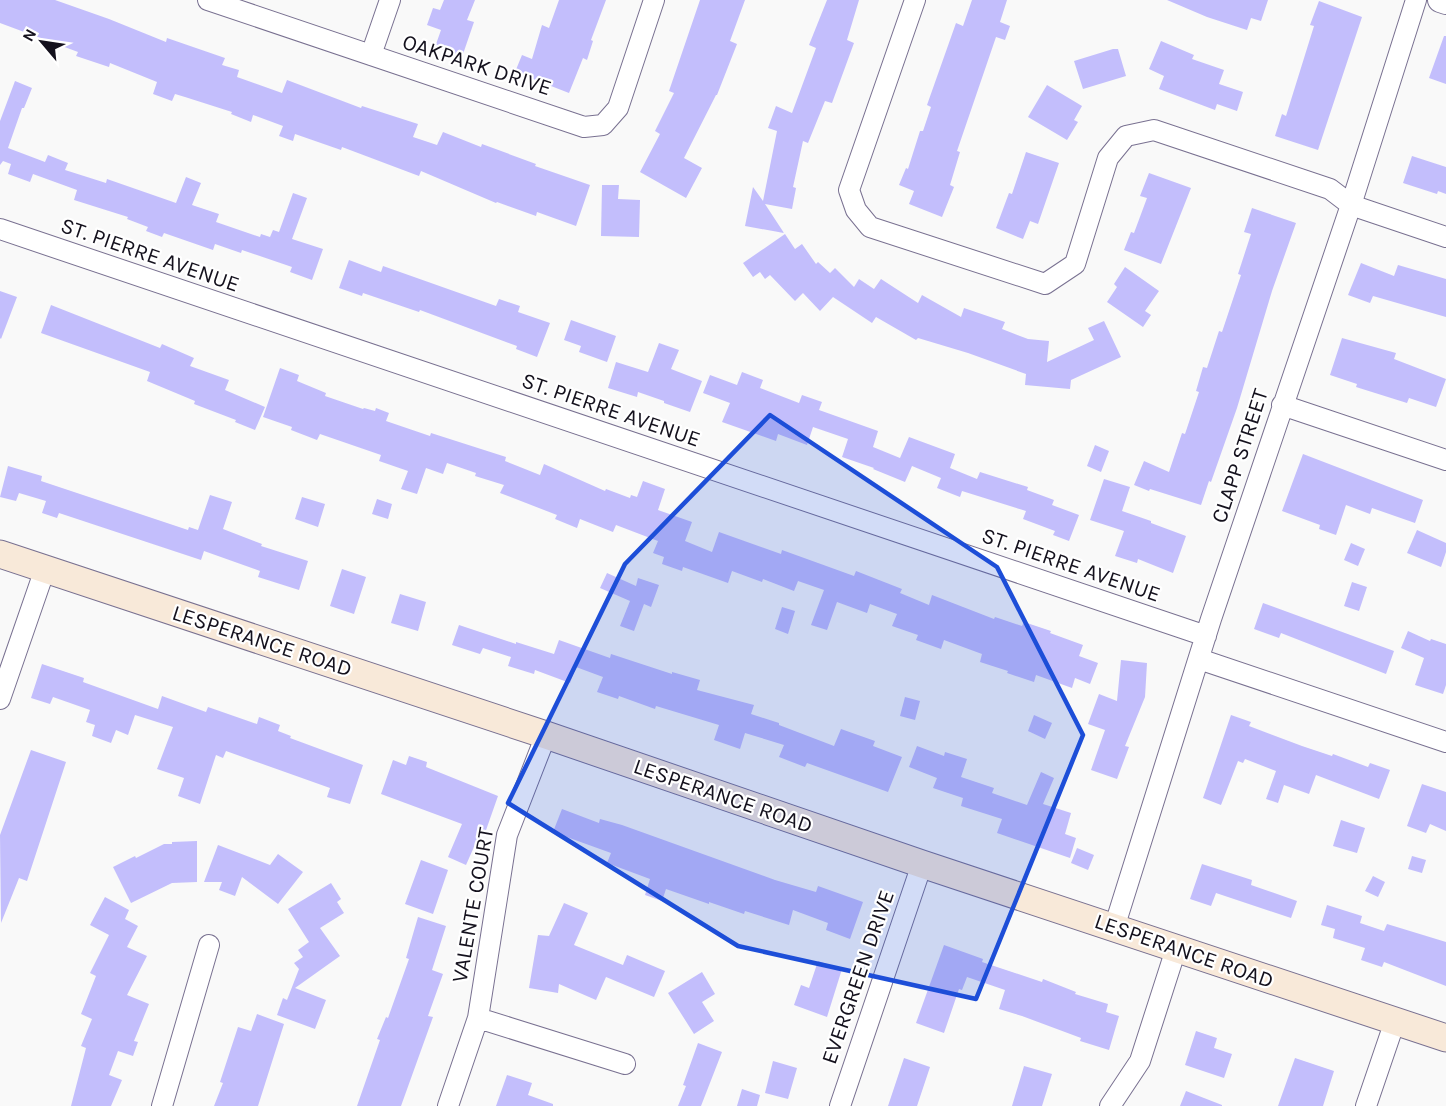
<svg xmlns="http://www.w3.org/2000/svg" width="1446" height="1106" font-family="Karla,sans-serif">
	<style>
		.building { fill: #c3befc }
		.lines { fill: none; stroke-linecap: round; stroke-linejoin: round }
		.minor-casing { stroke: #797191; stroke-width: 22 }
		.tertiary-casing { stroke: #797191; stroke-width: 26 }
		.secondary-casing { stroke: #797191; stroke-width: 29 }
		.minor { stroke: #fff; stroke-width: 20 }
		.tertiary { stroke: #fff; stroke-width: 24 }
		.secondary { stroke: #f8e9d9; stroke-width: 27 }
		.marked { fill: #1d4ed8; fill-opacity: 0.2; stroke: #1d4ed8; stroke-width: 4.5; stroke-linejoin: round }
		.labels { text-anchor: middle; dominant-baseline: central; stroke-width: 4.5; stroke-linejoin: round; paint-order: stroke }
		.street-label { font-size: 22px; fill: #14111d; stroke: #fff }
	</style>
	<rect width="100%" height="100%" fill="#f9f9f9"/>
	<path class="building" d="M0,0H55L109,19L166,42L167,38L225,58L222,65L239,70L237,77L282,93L287,80L361,108L362,106L418,124L413,137L437,145L443,132L481,147L482,144L536,164L535,166L590,185L576,226L537,212L536,216L497,202L496,203L421,171L419,176L342,147L341,150L295,134L293,141L279,136L283,126L253,115L251,122L231,114L232,112L185,97L175,94L172,101L153,94L157,82L110,63L109,67L76,56L78,52L0,23Z
		M444,0H475L467,20L474,22L462,57L435,47L441,30L427,25L433,8L440,10Z
		M559,0H606L591,40L593,41L587,60L583,58L569,93L515,72L522,55L532,59L542,25L549,28Z
		M700,0H745L730,41L737,44L717,95H716L684,158L702,168L686,198L640,172L660,134L655,131L674,93L669,91Z
		M827,0H859L847,40L854,43L832,103L825,101L808,143L803,141L793,187L796,188L792,209L765,204L784,233L745,226L753,187L763,201L777,131L768,128L776,106L792,113L816,48L809,45Z
		M972,0H1007L1000,22L1010,26L1005,40L996,37L957,151L960,152L950,185L954,187L942,217L909,204L914,191L899,185L906,168L908,169L920,131H923L931,107L927,105L956,23L963,26Z
		M1167,0H1268L1261,21L1251,18L1247,30L1207,17Z
		M1319,1L1362,17L1318,150L1275,136L1282,114L1286,116L1314,26L1310,25Z
		M1444,36H1446V84L1429,78Z
		M1161,41L1194,55L1192,59L1224,70L1219,84L1243,92L1237,111L1217,104L1215,110L1159,89L1164,76L1149,69Z
		M1113,49H1118L1126,76L1083,89L1074,61Z
		M15,81L32,88L24,108H22L8,148L45,162L48,155L68,163L65,170L106,183L107,179L176,203L186,177L201,183L192,205L219,214L216,222L260,237L261,234L270,237L273,230L279,232L293,193L307,198L292,239L323,249L312,280L290,272L292,267L242,250L241,253L215,244L213,250L164,233L162,237L146,231L148,227L127,219L128,217L74,200L77,190L33,174L30,182L8,174L11,164L3,161L0,165V121Z
		M1047,85L1082,106L1074,120L1078,122L1067,140L1028,117Z
		M1026,152L1059,163L1038,224L1030,221L1023,239L996,228L1009,193L1012,194Z
		M1412,156L1446,167V194L1438,191L1437,194L1403,183Z
		M1149,173L1191,188L1161,264L1124,250L1131,232L1134,233L1147,198L1140,196Z
		M602,185H619L618,199L640,200L639,237L601,236Z
		M1252,208L1296,223L1272,291L1237,408L1211,482L1209,481L1201,505L1150,489L1149,491L1134,485L1144,461L1169,472L1182,433L1185,434L1199,392L1196,391L1203,367L1207,368L1219,331L1222,332L1241,275L1238,274L1251,234L1244,232Z
		M785,234L795,249L802,244L816,264L818,262L830,273L835,268L854,287L859,279L874,289L881,279L918,303L922,295L961,317L964,308L1005,322L1002,329L1028,339L1049,341L1047,362L1094,340L1088,328L1104,321L1121,357L1071,380L1070,389L1025,385L1026,374L968,353L918,338L916,340L876,317L872,323L833,297L820,311L803,293L795,301L770,275L765,279L760,272L753,277L743,263Z
		M349,260L381,272L383,266L496,306L499,299L520,306L518,312L550,323L537,357L516,349L517,346L420,310L419,312L363,293L362,296L339,288Z
		M1361,263L1394,276L1398,265L1446,279V317L1373,296L1370,303L1348,295Z
		M1125,267L1159,291L1145,311L1151,315L1143,327L1107,302L1117,287L1114,284Z
		M0,291L17,297L1,339L0,338Z
		M51,305L160,348L162,344L194,358L190,366L229,380L225,390L265,407L255,430L235,422L236,420L194,404L195,401L147,381L150,372L41,333Z
		M571,320L616,336L607,362L579,352L581,346L564,340Z
		M1342,338L1396,353L1394,359L1446,379L1436,407L1409,398L1407,403L1356,387L1357,384L1330,375Z
		M659,343L679,350L671,369L702,381L690,412L664,403V401L638,392L637,397L608,388L616,362L648,372Z
		M280,368L299,375L297,381L326,393L325,396L363,409L364,408L375,411L376,408L389,413L386,421L430,436L431,433L506,457L505,461L540,475L544,464L605,491L606,489L630,498L631,495L637,497L643,481L665,489L658,510L692,522L685,541L712,552L719,532L781,554L782,550L854,576L856,571L902,589L900,593L929,605L932,595L994,619L995,617L1022,626L1024,622L1051,631L1050,633L1083,645L1079,656L1098,663L1090,684L1075,678L1072,688L1036,675L1034,682L1007,673L1008,671L980,662L982,654L944,640L941,649L916,640L918,635L892,626L897,614L870,604L867,613L837,602L827,630L811,625L824,590L798,581L794,591L763,579L762,582L732,571L728,583L683,567L682,571L662,564L664,557L653,553L658,541L616,525L613,532L580,519L577,528L555,519L557,515L500,493L504,485L475,476L476,473L447,463L443,474L426,468L417,494L401,489L408,471L379,461L381,455L320,434L317,440L291,430L292,427L263,417Z
		M742,372L763,380L760,388L799,403L802,395L822,402L819,410L878,431L873,447L900,458L909,437L955,454L950,468L977,479L980,472L1028,487L1027,490L1054,500L1052,505L1079,515L1069,541L1053,535L1055,531L1023,519L1026,511L962,491L960,497L937,488L941,478L912,466L905,482L873,469L874,468L842,457L848,439L813,427L807,445L778,434L776,441L722,422L730,403L703,393L710,375L737,385Z
		M1095,445L1109,451L1101,472L1087,466Z
		M1303,454L1423,500L1415,523L1372,508L1370,514L1346,505L1336,535L1319,529L1320,525L1282,511Z
		M8,466L42,476L41,481L188,530L189,527L198,530L210,495L232,502L223,529L262,544L261,546L308,561L299,590L258,577L260,571L204,551L201,560L59,513L57,518L42,513L46,501L19,493L16,501L0,497Z
		M1104,479L1130,487L1122,511L1151,521V523L1186,536L1173,573L1138,559L1137,563L1115,556L1124,531L1090,520Z
		M302,497L325,504L318,527L295,519Z
		M377,499L392,504L388,519L372,514Z
		M1417,530L1446,543V552L1441,567L1407,553Z
		M1351,543L1365,549L1358,566L1344,560Z
		M342,569L366,577L354,614L330,606Z
		M607,573L636,586L638,578L659,585L651,607L644,604L634,631L620,626L630,601L600,588Z
		M1352,582L1367,587L1359,611L1344,606Z
		M400,594L426,602L418,631L391,623Z
		M1263,603L1394,651L1386,674L1281,633L1279,638L1254,629Z
		M782,607L795,611L788,634L775,629Z
		M459,625L516,644V642L554,654L559,640L610,658L611,654L672,674V672L700,680L697,690L754,705L751,714L779,723V725L834,746L841,729L875,741L873,746L902,757L888,792L807,763L805,767L779,757L784,745L745,733L740,749L714,740L719,725L656,706L655,709L619,696L618,699L597,692L603,677L576,667L570,683L535,670L534,674L508,666L511,657L483,648L480,654L452,645Z
		M1408,631L1430,641L1431,639L1446,644V685L1443,694L1415,685L1424,658L1401,648Z
		M1121,660L1147,663L1145,697L1125,746L1129,747L1117,779L1091,770L1105,730L1088,724L1099,694L1117,701Z
		M42,664L84,678L83,682L158,709L162,696L206,712L208,707L257,724L259,717L280,725L278,731L291,736L290,738L363,765L350,804L327,797L330,788L226,751L223,758L216,755L200,804L178,796L184,778L157,769L173,727L135,715L128,735L116,730L111,743L92,736L95,725L86,722L90,710L53,697L50,704L31,698Z
		M905,697L920,701L915,720L900,716Z
		M1034,715L1052,723L1045,739L1028,731Z
		M1231,715L1251,722L1249,726L1302,746L1332,756L1333,754L1368,767L1370,763L1390,770L1379,799L1316,775L1309,794L1284,785L1278,803L1266,799L1276,771L1245,759L1243,763L1238,761L1221,805L1203,798Z
		M917,746L944,756L945,752L967,759L961,777L994,788L992,793L1027,805L1041,772L1054,778L1043,804L1071,813L1065,834L1076,838L1070,858L997,833L1002,819L961,806L963,798L933,788L937,778L909,767Z
		M31,750L66,762L27,881L19,878L1,923L0,835Z
		M409,756L427,762L426,767L498,796L485,833L481,831L466,865L448,857L462,824L381,794L393,760L406,765Z
		M1422,784L1446,792V831L1430,824L1426,833L1407,826Z
		M562,809L599,823L600,819L622,825L775,880L816,892L818,886L863,902L850,939L826,930L828,923L793,910L789,925L745,911L744,914L709,902V904L666,889L662,901L645,895L650,879L607,863L611,853L553,832Z
		M1341,820L1365,828L1357,853L1333,846Z
		M197,841V882L172,883L131,903L113,867L135,856L136,858L164,844H172V842Z
		M218,845L270,865L278,854L303,872L278,904L242,877L235,896L219,890L222,882H204Z
		M1077,848L1094,855L1088,870L1071,863Z
		M1412,856L1426,860L1422,873L1408,869Z
		M421,860L448,870L433,914L405,904Z
		M1202,864L1252,880L1251,885L1297,901L1291,918L1216,893L1211,906L1190,899Z
		M1373,876L1385,882L1378,897L1365,891Z
		M331,883L341,899L337,902L344,913L320,928L340,956L295,988L326,1000L315,1029L277,1015L283,998L287,1000L299,969L294,963L303,957L298,950L309,942L288,909Z
		M105,897L129,910L125,919L138,926L127,947L147,956L127,995L149,1004L134,1041L138,1042L133,1056L118,1051L109,1075L122,1080L111,1106H71L86,1048L81,1046L92,1019L81,1014L96,976L90,973L109,935L90,925Z
		M564,903L588,913L574,945L623,965L627,955L665,971L654,997L606,977L596,1000L559,984L558,993L529,988L538,935L549,936Z
		M1327,905L1362,916L1360,923L1384,931L1387,924L1446,942V986L1384,962L1382,967L1361,960L1365,948L1333,938L1335,929L1321,925Z
		M418,917L446,926L432,970L443,974L428,1016L433,1017L401,1106H357L380,1040L377,1039L386,1017L388,1018L409,959L406,958Z
		M944,945L983,959L982,962L1042,982L1043,979L1076,992L1075,994L1108,1004L1106,1012L1119,1016L1109,1050L1080,1041L1081,1038L1022,1016L999,1009L1005,990L967,977L962,990L959,989L944,1033L916,1023Z
		M818,961L842,969L827,1017L794,1005L801,985L809,988Z
		M702,972L715,994L702,1002L714,1021L694,1034L668,993Z
		M257,1014L284,1024L258,1106H214L223,1083L220,1082L238,1027L251,1031Z
		M1196,1031L1217,1038L1214,1048L1232,1054L1224,1078L1185,1065Z
		M698,1043L722,1052L701,1106H678L686,1086L683,1085Z
		M904,1058L930,1067L917,1106H888Z
		M1295,1058L1334,1071L1323,1106H1278Z
		M773,1061L797,1068L788,1099L765,1093Z
		M1024,1066L1052,1074L1042,1106H1012Z
		M507,1075L532,1083L528,1095L553,1104V1106H496Z
		M742,1089L760,1095L757,1106H737Z
		M1186,1091L1222,1105V1106H1180Z"/>
	<g class="lines">
		<defs>
			<path id="minor" d="M208,0L584,127L603,125L618,108L654,0
				M915,0L849,190L856,210L870,227L1045,284L1075,264L1108,158L1126,136L1154,130L1330,189L1351,205L1446,237
				M371,55L390,0
				M0,229L1206,636
				M1282,405L1446,460
				M1199,659L1446,742
				M0,699L45,569
				M1114,928L1211,619L1351,205L1416,0
				M478,1018L625,1064
				M162,1106L209,945
				M448,1106L478,1018L507,835L546,735
				M840,1106L922,864
				M1110,1106L1140,1061L1176,949
				M1366,1106L1395,1021"/>
			<path id="tertiary" d="M1440,0L1446,2"/>
			<path id="secondary" d="M0,554L546,735L922,864L1446,1038"/>
		</defs>
		<use href="#minor" class="minor-casing"/>
		<use href="#tertiary" class="tertiary-casing"/>
		<use href="#secondary" class="secondary-casing"/>
		<use href="#minor" class="minor"/>
		<use href="#tertiary" class="tertiary"/>
		<use href="#secondary" class="secondary"/>
	</g>
	<path class="marked" d="M770,415L997,567L1083,735L976,999L738,946L508,803L625,564Z"/>
	<g class="labels">
		<g class="street-label">
			<text transform="translate(477 65) rotate(18)">OAKPARK DRIVE</text>
			<text transform="translate(150 255) rotate(19)">ST. PIERRE AVENUE</text>
			<text transform="translate(611 410) rotate(19)">ST. PIERRE AVENUE</text>
			<text transform="translate(1240 456) rotate(-72)">CLAPP STREET</text>
			<text transform="translate(1071 565) rotate(19)">ST. PIERRE AVENUE</text>
			<text transform="translate(262 641) rotate(18)">LESPERANCE ROAD</text>
			<text transform="translate(723 796) rotate(19)">LESPERANCE ROAD</text>
			<text transform="translate(473 905) rotate(-80)">VALENTE COURT</text>
			<text transform="translate(1184 951) rotate(19)">LESPERANCE ROAD</text>
			<text transform="translate(858 977) rotate(-71)">EVERGREEN DRIVE</text>
		</g>
	</g>
	<g transform="translate(42 42) rotate(299)" stroke="#ffffff" stroke-width="4.5" paint-order="stroke">
	<path d="M0-4.5L10 22L0 15L-10 22Z" fill="#14111d"/>
	<text y="-9" font-size="16" font-weight="bold" text-anchor="middle" fill="#14111d">N</text>
	</g>
</svg>
